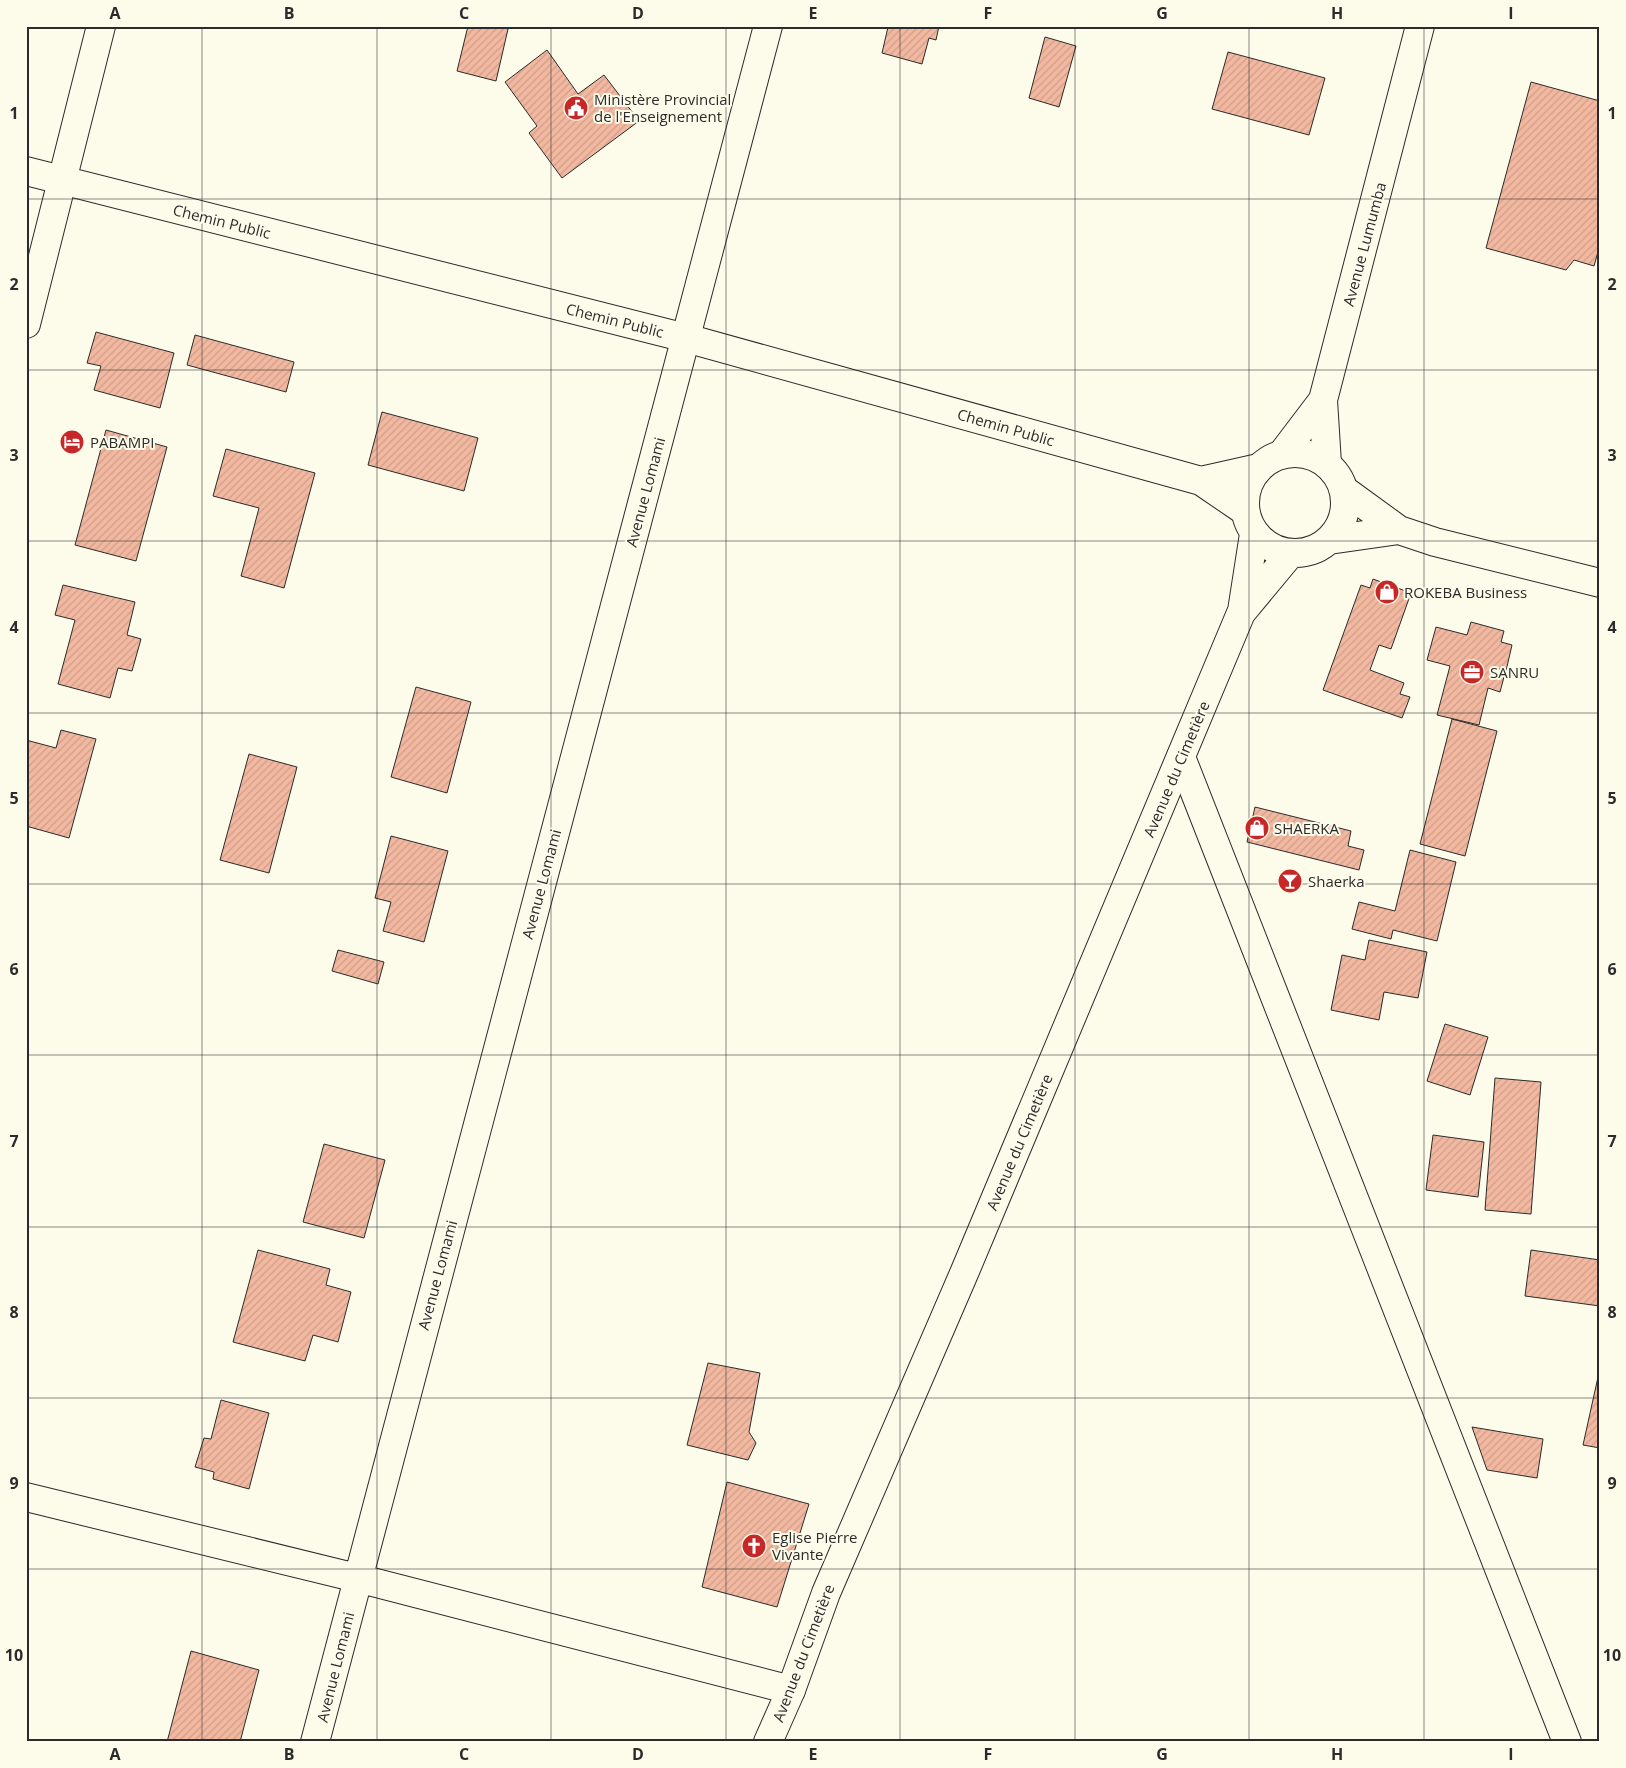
<svg xmlns="http://www.w3.org/2000/svg" width="1626" height="1768" font-family="'Open Sans',sans-serif">
	<style>
		.building { fill: url(#building-hatch); stroke: #2b2b2b }
		.lines { fill: none; stroke-linecap: round; stroke-linejoin: round }
		.street-casing { stroke: #2b2b2b; stroke-width: 30 }
		.secondary-casing { stroke: #2b2b2b; stroke-width: 30 }
		.street { stroke: #fdfbea; stroke-width: 28 }
		.secondary { stroke: #fdfbea; stroke-width: 28 }
		.grid { fill: none; stroke: #2b2b2b; stroke-width: 1; stroke-opacity: 0.55 }
		.labels { text-anchor: middle; dominant-baseline: central; stroke-width: 4; stroke-linejoin: round; paint-order: stroke }
		.poi-label { font-size: 15px; fill: #2b2b2b; stroke: #fdfbea; text-anchor: start }
		.street-label { font-size: 15px; fill: #2b2b2b; stroke: #fdfbea }
		.neatline { fill: none; stroke: #2b2b2b; stroke-width: 2 }
		.grid-label { font-size: 16px; text-anchor: middle; font-weight: bold; fill: #2b2b2b }
	</style>
	<defs>
		<pattern id="building-hatch" width="6" height="6" patternUnits="userSpaceOnUse" patternTransform="scale(1.25)"><rect width="6" height="6" fill="#f2b8a0"/><path d="M-1 1l2-2M0 6l6-6M5 7l2-2" fill="none" stroke="#d09e8a"/></pattern>
	</defs>
	<rect width="100%" height="100%" fill="#fdfbea"/>
	<path class="building" d="M468,26H498L508,29L496,81L457,71Z
		M885,26H939L936,40L929,38L922,64L882,53L888,27Z
		M1045,37L1076,46L1059,107L1029,98Z
		M547,50L578,94L604,75L639,121L562,178L529,133L537,126L505,82Z
		M1228,52L1325,78L1309,135L1212,109Z
		M1531,82L1600,101V245L1594,266L1574,260L1566,270L1486,248Z
		M96,332L174,353L160,408L94,390L101,366L87,363Z
		M195,335L294,362L286,392L187,365Z
		M382,412L478,438L464,491L368,465Z
		M106,430L167,447L136,561L75,545Z
		M226,449L315,473L284,588L241,576L259,508L213,496Z
		M1373,579L1411,593L1391,649L1379,645L1370,670L1404,683L1400,694L1410,697L1402,718L1323,690L1361,585L1370,588Z
		M63,585L135,602L127,635L141,639L132,671L118,668L110,698L58,684L75,620L55,615Z
		M1471,622L1504,631L1501,642L1512,645L1506,671L1496,668L1495,674L1504,677L1500,692L1488,688L1479,725L1437,715L1450,666L1427,660L1436,627L1467,635Z
		M416,687L471,702L447,793L391,777Z
		M1452,719L1497,731L1465,856L1420,844Z
		M61,730L96,739L69,838L26,826V740L56,748Z
		M249,754L297,767L269,873L220,860Z
		M1255,807L1351,831L1348,846L1364,850L1359,870L1247,842Z
		M391,836L448,851L424,942L383,931L391,902L375,898Z
		M1410,850L1456,862L1437,941L1393,930L1391,939L1352,929L1359,902L1395,911Z
		M1369,940L1427,952L1418,998L1384,992L1379,1020L1331,1010L1342,955L1365,960Z
		M338,950L384,962L378,984L332,971Z
		M1445,1024L1488,1037L1470,1095L1427,1081Z
		M1495,1078L1541,1082L1531,1214L1485,1210Z
		M1433,1135L1484,1142L1478,1197L1426,1190Z
		M324,1144L385,1160L364,1238L303,1222Z
		M258,1250L330,1269L326,1285L351,1292L338,1342L313,1335L305,1361L233,1342Z
		M1531,1250L1600,1260V1306L1525,1296Z
		M708,1363L760,1373L749,1432L756,1443L748,1460L687,1445Z
		M1600,1368V1448L1583,1445Z
		M221,1400L269,1413L249,1489L213,1479L214,1472L195,1467L204,1438L211,1439Z
		M1472,1427L1543,1439L1537,1478L1487,1470Z
		M727,1482L809,1504L777,1607L702,1587Z
		M191,1651L259,1670L240,1742H167Z"/>
	<g class="lines">
		<defs>
			<path id="street" d="M26,171L686,338L1201,481L1245,511
				M26,324L101,26
				M1282,454L1323,400
				M1327,464L1323,400L1420,26
				M1201,481L1259,468
				M1181,757L1567,1742
				M26,1497L357,1578L791,1690
				M315,1742L768,26"/>
			<path id="secondary" d="M1245 503a50 50 0 1 1 100 0a50 50 0 1 1-100 0Z
				M1344,490L1399,530L1435,542L1600,583
				M1329,540L1399,530
				M1242,611L1254,534
				M768,1742L791,1690L826,1593L965,1271L1241,613L1290,554"/>
		</defs>
		<use href="#street" class="street-casing"/>
		<use href="#secondary" class="secondary-casing"/>
		<use href="#street" class="street"/>
		<use href="#secondary" class="secondary"/>
	</g>
	<path class="grid" d="M202,26V1742M377,26V1742M551,26V1742M726,26V1742M900,26V1742M1075,26V1742M1249,26V1742M1424,26V1742M26,199H1600M26,370H1600M26,541H1600M26,713H1600M26,884H1600M26,1055H1600M26,1227H1600M26,1398H1600M26,1569H1600"/>
	<defs>
		<symbol id="civic-disc" viewBox="-11 -11 22 22"><circle r="9.5" fill="#c62828" stroke="#fdfbea"/><path d="M-.6-6.5H3V-4.5H.6V-3L4-1V1h2V6H-6V1h2V-1L-.6-3ZM-1.2 2.5V6h2.4V2.5Z" fill="#fff"/></symbol>
		<symbol id="hotel-disc" viewBox="-11 -11 22 22"><circle r="9.5" fill="#c62828" stroke="#fdfbea"/><path d="M-6-4.5h1.5V1H6V5H4.5V3h-9V5H-6ZM-4 0a1.8 1.8 0 1 1 3.6 0ZM.5 0V-2.5h3Q6-2.5 6 0Z" fill="#fff"/></symbol>
		<symbol id="shop-disc" viewBox="-11 -11 22 22"><circle r="9.5" fill="#c62828" stroke="#fdfbea"/><path d="M-5-2.5h2.3a2.7 3.5 0 0 1 5.4 0H5L5.5 6h-11ZM-1.5-2.5h3a1.5 2.3 0 0 0-3 0Z" fill="#fff"/></symbol>
		<symbol id="office-disc" viewBox="-11 -11 22 22"><circle r="9.5" fill="#c62828" stroke="#fdfbea"/><path d="M-6-3h4V-5.5h4V-3h4V5H-6ZM-1-4.5V-3h2v-1.5ZM-6 0V1H6V0Z" fill="#fff"/></symbol>
		<symbol id="bar-disc" viewBox="-11 -11 22 22"><circle r="9.5" fill="#c62828" stroke="#fdfbea"/><path d="M-6-5H6L.8 .8V4.5H3.5V6h-7V4.5H-.8V.8Z" fill="#fff"/></symbol>
		<symbol id="church-disc" viewBox="-11 -11 22 22"><circle r="9.5" fill="#c62828" stroke="#fdfbea"/><path d="M-1.2-6h2.4v3.5h3.3v2.4h-3.3V6h-2.4V-.1h-3.3v-2.4h3.3Z" fill="#fff"/></symbol>
	</defs>
	<g fill-rule="evenodd">
		<use href="#civic-disc" x="562" y="94" width="28" height="28"/>
		<use href="#hotel-disc" x="58" y="428" width="28" height="28"/>
		<use href="#shop-disc" x="1373" y="578" width="28" height="28"/>
		<use href="#office-disc" x="1458" y="658" width="28" height="28"/>
		<use href="#shop-disc" x="1243" y="814" width="28" height="28"/>
		<use href="#bar-disc" x="1276" y="867" width="28" height="28"/>
		<use href="#church-disc" x="740" y="1532" width="28" height="28"/>
	</g>
	<g class="labels">
		<g class="poi-label">
			<text x="594" y="99">Ministère Provincial<tspan x="594" dy="17">de l'Enseignement</tspan></text>
			<text x="90" y="442">PABAMPI</text>
			<text x="1404" y="592">ROKEBA Business</text>
			<text x="1490" y="672">SANRU</text>
			<text x="1274" y="828">SHAERKA</text>
			<text x="1308" y="881">Shaerka</text>
			<text x="772" y="1537">Eglise Pierre<tspan x="772" dy="17">Vivante</tspan></text>
		</g>
		<g class="street-label">
			<text transform="translate(222 221) rotate(14)">Chemin Public</text>
			<text transform="translate(1364 244) rotate(-75)">Avenue Lumumba</text>
			<text transform="translate(615 320) rotate(14)">Chemin Public</text>
			<text transform="translate(1006 427) rotate(16)">Chemin Public</text>
			<text transform="translate(645 492) rotate(-75)">Avenue Lomami</text>
			<text transform="translate(1176 769) rotate(-67)">Avenue du Cimetière</text>
			<text transform="translate(541 884) rotate(-75)">Avenue Lomami</text>
			<text transform="translate(1019 1142) rotate(-67)">Avenue du Cimetière</text>
			<text transform="translate(437 1275) rotate(-75)">Avenue Lomami</text>
			<text transform="translate(803 1653) rotate(-69)">Avenue du Cimetière</text>
			<text transform="translate(335 1667) rotate(-76)">Avenue Lomami</text>
		</g>
	</g>
	<rect width="1626" height="1768" fill="none" stroke="#fdfbea" stroke-width="55"/>
	<rect x="28" y="28" width="1570" height="1712" class="neatline"/>
	<g class="grid-label">
		<text x="115" y="19">A</text>
		<text x="289" y="19">B</text>
		<text x="464" y="19">C</text>
		<text x="638" y="19">D</text>
		<text x="813" y="19">E</text>
		<text x="988" y="19">F</text>
		<text x="1162" y="19">G</text>
		<text x="1337" y="19">H</text>
		<text x="1511" y="19">I</text>
		<text x="14" y="119">1</text>
		<text x="1612" y="119">1</text>
		<text x="14" y="290">2</text>
		<text x="1612" y="290">2</text>
		<text x="14" y="461">3</text>
		<text x="1612" y="461">3</text>
		<text x="14" y="633">4</text>
		<text x="1612" y="633">4</text>
		<text x="14" y="804">5</text>
		<text x="1612" y="804">5</text>
		<text x="14" y="975">6</text>
		<text x="1612" y="975">6</text>
		<text x="14" y="1147">7</text>
		<text x="1612" y="1147">7</text>
		<text x="14" y="1318">8</text>
		<text x="1612" y="1318">8</text>
		<text x="14" y="1489">9</text>
		<text x="1612" y="1489">9</text>
		<text x="14" y="1661">10</text>
		<text x="1612" y="1661">10</text>
		<text x="115" y="1760">A</text>
		<text x="289" y="1760">B</text>
		<text x="464" y="1760">C</text>
		<text x="638" y="1760">D</text>
		<text x="813" y="1760">E</text>
		<text x="988" y="1760">F</text>
		<text x="1162" y="1760">G</text>
		<text x="1337" y="1760">H</text>
		<text x="1511" y="1760">I</text>
	</g>
</svg>
